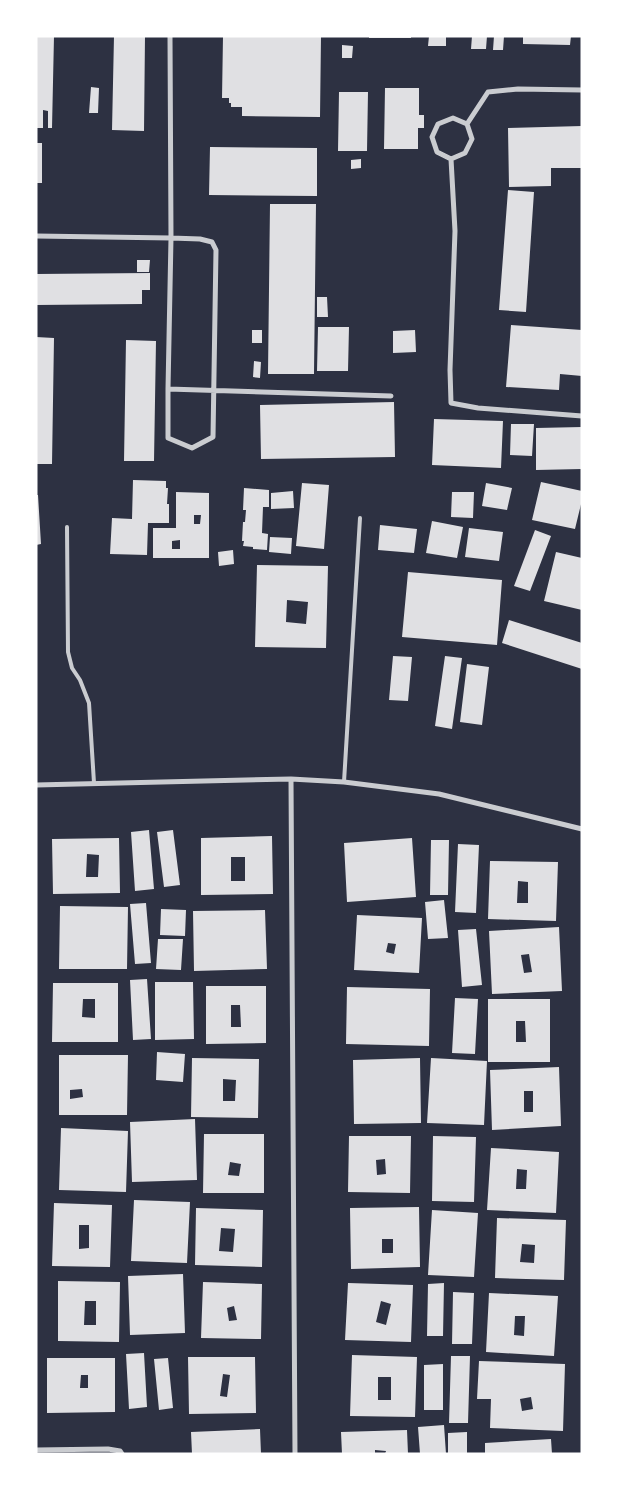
<svg xmlns="http://www.w3.org/2000/svg" width="618" height="1490" font-family="'Alegreya Sans',sans-serif">
	<style>
		.building { fill: #e0e0e3; fill-rule: evenodd }
		.lines { fill: none; stroke-linecap: round; stroke-linejoin: round }
		.service { stroke: #caccd0; stroke-width: 4 }
		.minor { stroke: #caccd0; stroke-width: 5 }
	</style>
	<rect width="100%" height="100%" fill="#2d3142"/>
	<path class="building" d="M36,36H54L52,128H48V111L43,110V128H36Z
		M114,36H145L144,131L112,130Z
		M223,36H321L320,117L242,116V107H231V103H229V98H222Z
		M369,36H411V38H369Z
		M429,36H446V46H428Z
		M472,36H487L486,49H471Z
		M494,36H504L503,50H493Z
		M523,36H571L570,45L523,44Z
		M342,45L353,46L352,58H342Z
		M91,87L99,88L98,113H89Z
		M385,88H419V115H424V128H418V149H384Z
		M339,92H368L367,151H338Z
		M582,126V168H551V186L509,187L508,128Z
		M36,143H42V183H36Z
		M210,147L317,148V196L209,195Z
		M361,159V168L351,169V160Z
		M508,190L534,192L526,312L499,310Z
		M270,204H316L314,374H268Z
		M137,260H150L149,272H137Z
		M150,273V290H142V304L36,305V274Z
		M317,297H327L328,317H317Z
		M511,325L582,330V376L560,374L559,390L506,387Z
		M318,327H349L348,371H317Z
		M252,330H262V343H252Z
		M415,330L416,352L393,353V331Z
		M36,337L54,338L52,464H36Z
		M126,340L156,341L154,461H124Z
		M254,361L261,362L260,378L253,377Z
		M394,402L395,457L261,459L260,405Z
		M434,419L503,421L501,468L432,465Z
		M511,424H534L532,456L510,455Z
		M582,427V469L536,470V428Z
		M133,480L166,481V488H168L167,504H169V523H148L147,555L110,554L112,518L132,519Z
		M541,482L582,491V500L575,529L532,520Z
		M302,483L329,485L324,549L296,546Z
		M486,483L512,488L507,510L482,506Z
		M244,488L269,490V507H263L262,533L268,534L267,550L253,549V547L243,546L244,541H242L243,522H245L246,510H243Z
		M293,491L294,508L271,509V493Z
		M176,492L209,493V558H153V528H176ZM194,515H201L200,524H194ZM180,540V549H172V541Z
		M452,492H474L473,518L451,517Z
		M36,495H38L41,544L36,545Z
		M432,521L463,527L457,558L426,553Z
		M380,525L417,529L414,553L378,550Z
		M469,528L503,532L499,561L465,557Z
		M535,530L551,536L530,591L514,586Z
		M270,537L292,538L291,554L269,552Z
		M233,550L234,564L219,566L218,552Z
		M556,552L582,558V610L544,601Z
		M257,565L328,566L326,648L255,647ZM287,600L308,602L306,624L286,622Z
		M408,572L502,580L497,645L402,637Z
		M509,620L582,643V669L502,643Z
		M393,656L412,657L408,701L389,700Z
		M445,656L462,658L452,729L435,726Z
		M467,664L489,667L482,725L460,722Z
		M149,830L154,889L135,891L131,832Z
		M173,830L180,885L164,887L157,832Z
		M272,836L273,894L201,895V838ZM231,857H245V881H231Z
		M119,838L120,893L53,894L52,839ZM87,854L99,855L98,877H86Z
		M412,838L416,897L347,902L344,843Z
		M431,840H449L448,895H430Z
		M458,844L479,845L476,913L455,912Z
		M490,861L558,862L556,921L488,919ZM518,881L528,882V903H517Z
		M444,900L448,938L428,939L425,902Z
		M146,903L151,963L135,964L130,904Z
		M60,906L128,907L127,969H59Z
		M161,909L186,910L185,936L160,935Z
		M265,910L267,969L194,971L193,911Z
		M357,915L422,918L419,973L354,970ZM388,943L396,944L394,954L386,952Z
		M559,927L562,991L492,994L489,931ZM529,954L532,972L524,973L521,955Z
		M476,929L482,985L462,987L458,930Z
		M158,939H183L181,970L156,969Z
		M147,979L151,1039L133,1040L130,980Z
		M155,982H193L194,1039L155,1040Z
		M53,983H118V1042H52ZM83,999H95V1018L82,1017Z
		M206,986H266V1043L206,1044ZM231,1005H240L241,1027H231Z
		M347,987L430,989L429,1046L346,1044Z
		M455,998L478,999L475,1054L452,1053Z
		M488,999H550V1062H488ZM516,1021H525L526,1042H516Z
		M157,1052L185,1054L183,1082L156,1080Z
		M59,1055H128L127,1115H59ZM82,1089L83,1097L70,1099V1090Z
		M192,1058L259,1059L258,1118L191,1117ZM223,1079L236,1080L235,1101H223Z
		M420,1058L421,1123L354,1124L353,1060Z
		M431,1058L487,1061L484,1125L427,1123Z
		M559,1067L561,1126L492,1130L490,1070ZM524,1091H533V1112H524Z
		M195,1119L197,1180L132,1182L130,1122Z
		M61,1128L128,1131L126,1192L59,1190Z
		M204,1134H264V1193H203ZM230,1162L241,1164L239,1176L228,1175Z
		M349,1136H411L410,1193L348,1192ZM385,1159L386,1174L377,1175L376,1160Z
		M433,1136L476,1137L474,1202L432,1201Z
		M491,1148L559,1152L556,1213L487,1210ZM517,1169L527,1170L526,1189H516Z
		M134,1200L190,1202L187,1263L131,1261Z
		M54,1203L112,1205L110,1267L52,1266ZM79,1225H89V1248L79,1249Z
		M419,1207L420,1267L351,1269L350,1208ZM382,1239H393V1253H382Z
		M196,1208L263,1210L262,1267L195,1265ZM221,1228L235,1229L233,1252L219,1251Z
		M432,1210L478,1213L474,1277L428,1275Z
		M497,1218L566,1220L564,1280L495,1278ZM522,1244L535,1245L534,1263L520,1262Z
		M183,1274L185,1333L130,1335L128,1276Z
		M58,1281L120,1282L119,1342L58,1341ZM85,1301H96V1325H84Z
		M203,1282L262,1284L261,1339L201,1338ZM234,1306L237,1320L229,1321L227,1308Z
		M348,1283L413,1285L411,1342L345,1340ZM381,1301L391,1304L386,1325L376,1322Z
		M444,1283L443,1336H427L428,1284Z
		M453,1292L474,1293L472,1344H452Z
		M489,1293L558,1296L554,1356L486,1352ZM515,1316H525L524,1336L514,1335Z
		M144,1353L147,1407L129,1409L126,1354Z
		M352,1355L417,1357L415,1417L350,1416ZM378,1377H391V1400H378Z
		M451,1356H470L468,1423H449Z
		M188,1357H255L256,1413L189,1414ZM223,1374L230,1375L227,1397L220,1396Z
		M47,1358H115V1412L47,1413ZM81,1375H88V1388H80Z
		M168,1358L173,1408L159,1410L154,1359Z
		M479,1361L565,1364L563,1431L490,1428L491,1399H477ZM531,1397L533,1409L522,1411L520,1399Z
		M443,1364V1410H424V1365Z
		M444,1425L446,1454H420L418,1427Z
		M260,1429L261,1454H192L191,1432Z
		M407,1430L408,1454H385L386,1451L375,1450V1454H342L341,1432Z
		M467,1432V1454H448V1433Z
		M551,1439L552,1454H485V1443Z"/>
	<g class="lines">
		<path class="service" d="M67,527L68,652L72,668L80,680L89,703L94,783
			M344,782L360,518"/>
		<path class="minor" d="M453,118L467,124L472,139L465,153L451,159L437,152L432,137L438,124Z
			M467,124L488,92L518,89L582,90
			M451,159L455,231L450,370L451,403L478,408L582,416
			M36,236L171,238L200,239L212,242L216,250L213,437L192,448L168,438V389L171,238L170,36
			M168,389L391,396
			M291,779L295,1454
			M36,785L291,779L344,782L439,794L582,829
			M36,1450L108,1449L120,1451L122,1454"/>
	</g>
	<rect width="618" height="1490" fill="none" stroke="#ffffff" stroke-width="75"/>
</svg>
